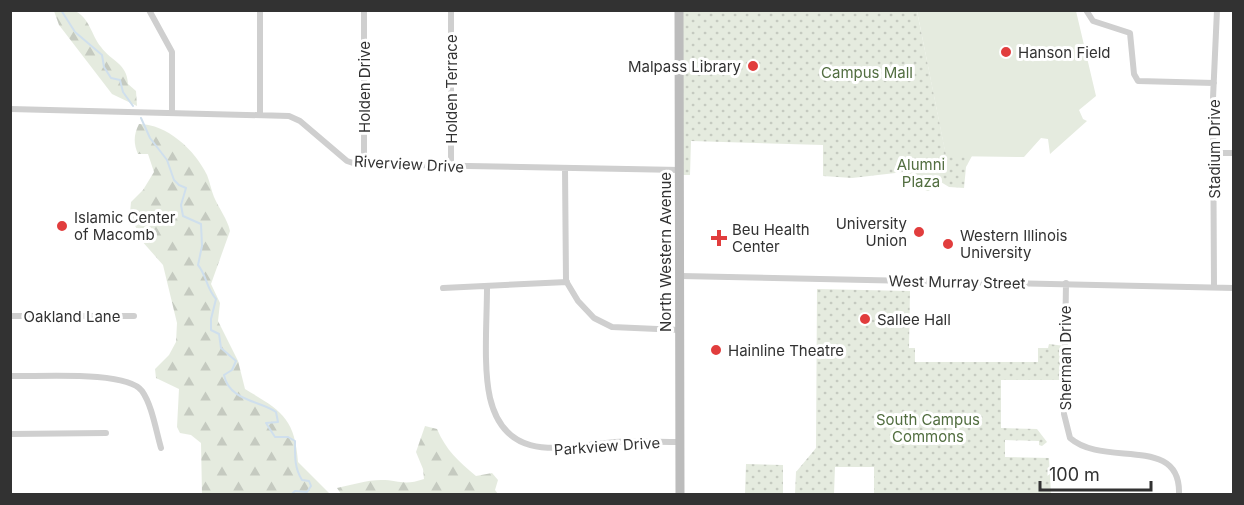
<svg xmlns="http://www.w3.org/2000/svg" width="1244" height="505" font-family="Inter,sans-serif">
	<style>
		.green { fill: #e5ebdf }
		.forest { fill: url(#forest-firs) }
		.park { fill: url(#park-dots) }
		.lines { fill: none; stroke-linecap: round; stroke-linejoin: round }
		.stream { stroke: #cfdfed; stroke-width: 2 }
		.street { stroke: #cfcfcf; stroke-width: 6 }
		.secondary { stroke: #bcbcbc; stroke-width: 9 }
		.poi-dot { fill: #e13d3d; stroke: #fff; stroke-width: 2 }
		.labels { text-anchor: middle; dominant-baseline: central; stroke-width: 6; stroke-linejoin: round; paint-order: stroke }
		.poi-label { font-size: 15px; fill: #323232; stroke: #fff; text-anchor: start }
		.park-label { font-size: 15px; fill: #526e40; stroke: #fff }
		.street-label { font-size: 15px; fill: #323232; stroke: #fff }
	</style>
	<defs>
		<pattern id="forest-firs" width="22" height="20" patternUnits="userSpaceOnUse" patternTransform="scale(1.5)"><rect width="22" height="20" fill="#e5ebdf"/><path d="M5 1l3.5 6h-7zM16 11l3.5 6h-7z" fill="#c5cac0"/></pattern>
		<pattern id="park-dots" width="8" height="8" patternUnits="userSpaceOnUse" patternTransform="scale(1.5)"><rect width="8" height="8" fill="#e5ebdf"/><path d="M2 2h.1M6 6h.1" fill="none" stroke="#c5cac0" stroke-width="1.8" stroke-linecap="round"/></pattern>
	</defs>
	<rect width="100%" height="100%" fill="#fff"/>
	<path class="green" d="M917,11H1076L1096,96L1079,110L1083,119L1087,121L1050,154L1048,139L1041,138L1024,157L946,156Z"/>
	<path class="forest" d="M54,11C59,10 69,9 73,10C90,17 91,35 101,47C112,62 127,63 128,84L136,91L137,106L112,94L59,25Z
		M139,124C167,124 195,150 207,175C210,182 211,190 214,197C219,209 227,218 230,231L211,284L220,303L218,321L238,361L245,389C280,410 295,417 298,462L330,494H202L201,443L191,435L180,433L177,427L179,389L156,378L155,369L169,355L176,342L177,323L163,265L141,240L130,213L131,202L143,190L154,172L148,154H138C133,143 134,134 139,124Z
		M425,426L437,429C446,450 458,461 476,476L492,473L498,480L495,490L498,494H341L337,488C351,485 367,480 381,480C399,480 404,486 424,479L423,469L416,452Z"/>
	<path class="park" d="M680,11H917L946,155L972,156L966,167L964,188L949,187L936,179L934,188L928,191L911,185L904,172L852,178L823,176V145L691,141L690,175H680Z
		M817,289L910,291L909,348H915V362H1038V348H1048L1049,344L1065,346V380H1001V428L1037,429L1047,442L1042,446L1039,445V441L1005,440V457L1049,458L1051,494H874V467H835L834,494H795L796,472L816,448Z
		M746,464L783,465V494H745Z"/>
	<g class="lines">
		<path class="stream" d="M61,10L75,32L102,55L104,67L111,78L120,80L123,92L133,106
			M141,118L150,138L167,160L174,180L179,185L186,188L181,205L183,216L201,224L202,246L198,265C207,276 206,288 216,299L211,319V330L219,334L221,348L236,361L232,370L224,375C229,401 261,401 276,412L278,422L266,423L275,437H288L295,441C295,455 294,467 302,480L309,481L311,486L307,492L295,491L292,494"/>
		<path class="street" d="M149,10L172,52V112
			M260,10V115
			M451,10V167
			M1086,10L1093,21L1130,33L1134,74L1138,81L1214,83
			M10,109L289,116L300,121L347,161L356,164L680,170
			M1214,153H1234
			M364,164V10
			M565,168L566,281L578,301L594,318L612,327L680,330
			M681,276L1234,288
			M1066,283L1064,414L1070,438C1104,468 1181,434 1179,494
			M1214,287L1213,98L1217,10
			M443,288L567,282
			M487,288C487,320 483,367 490,398C506,466 567,446 615,442C637,441 658,442 680,442
			M10,316H134
			M10,376C37,377 127,370 142,391C152,405 156,431 161,448
			M10,434L106,433"/>
		<path class="secondary" d="M679,10L680,494"/>
	</g>
	<g class="poi-dot">
		<circle cx="1006" cy="52" r="6"/>
		<circle cx="753" cy="66" r="6"/>
		<circle cx="62" cy="226" r="6"/>
		<circle cx="919" cy="232" r="6"/>
		<path d="M716 229h6v6h6v6h-6v6h-6v-6h-6v-6h6z"/>
		<circle cx="948" cy="244" r="6"/>
		<circle cx="865" cy="319" r="6"/>
		<circle cx="716" cy="350" r="6"/>
	</g>
	<g class="labels">
		<g class="poi-label">
			<text x="1018" y="52">Hanson Field</text>
			<text x="741" y="66" text-anchor="end">Malpass Library</text>
			<text x="74" y="217">Islamic Center<tspan x="74" dy="17">of Macomb</tspan></text>
			<text x="907" y="223" text-anchor="end">University<tspan x="907" dy="17">Union</tspan></text>
			<text x="732" y="229">Beu Health<tspan x="732" dy="17">Center</tspan></text>
			<text x="960" y="235">Western Illinois<tspan x="960" dy="17">University</tspan></text>
			<text x="877" y="319">Sallee Hall</text>
			<text x="728" y="350">Hainline Theatre</text>
		</g>
		<g class="park-label">
			<text x="867" y="72">Campus Mall</text>
			<text x="921" y="164">Alumni<tspan x="921" dy="17">Plaza</tspan></text>
			<text x="928" y="419">South Campus<tspan x="928" dy="17">Commons</tspan></text>
		</g>
		<g class="street-label">
			<text transform="translate(364 87) rotate(-90)">Holden Drive</text>
			<text transform="translate(451 89) rotate(-90)">Holden Terrace</text>
			<text transform="translate(1214 149) rotate(-90)">Stadium Drive</text>
			<text transform="translate(409 164) rotate(3)">Riverview Drive</text>
			<text transform="translate(665 252) rotate(-90)">North Western Avenue</text>
			<text transform="translate(957 282) rotate(1)">West Murray Street</text>
			<text x="72" y="316">Oakland Lane</text>
			<text transform="translate(1065 358) rotate(-90)">Sherman Drive</text>
			<text transform="translate(607 446) rotate(-4)">Parkview Drive</text>
		</g>
	</g>
	<rect width="1244" height="505" fill="none" stroke="#323232" stroke-width="24"/>
	<path d="M1040 481v9h111v-9" fill="none" stroke="#323232" stroke-width="3"/>
	<text x="1049" y="481" font-size="18" fill="#323232" stroke="#ffffff" stroke-width="4.5" paint-order="stroke">100 m</text>
</svg>
